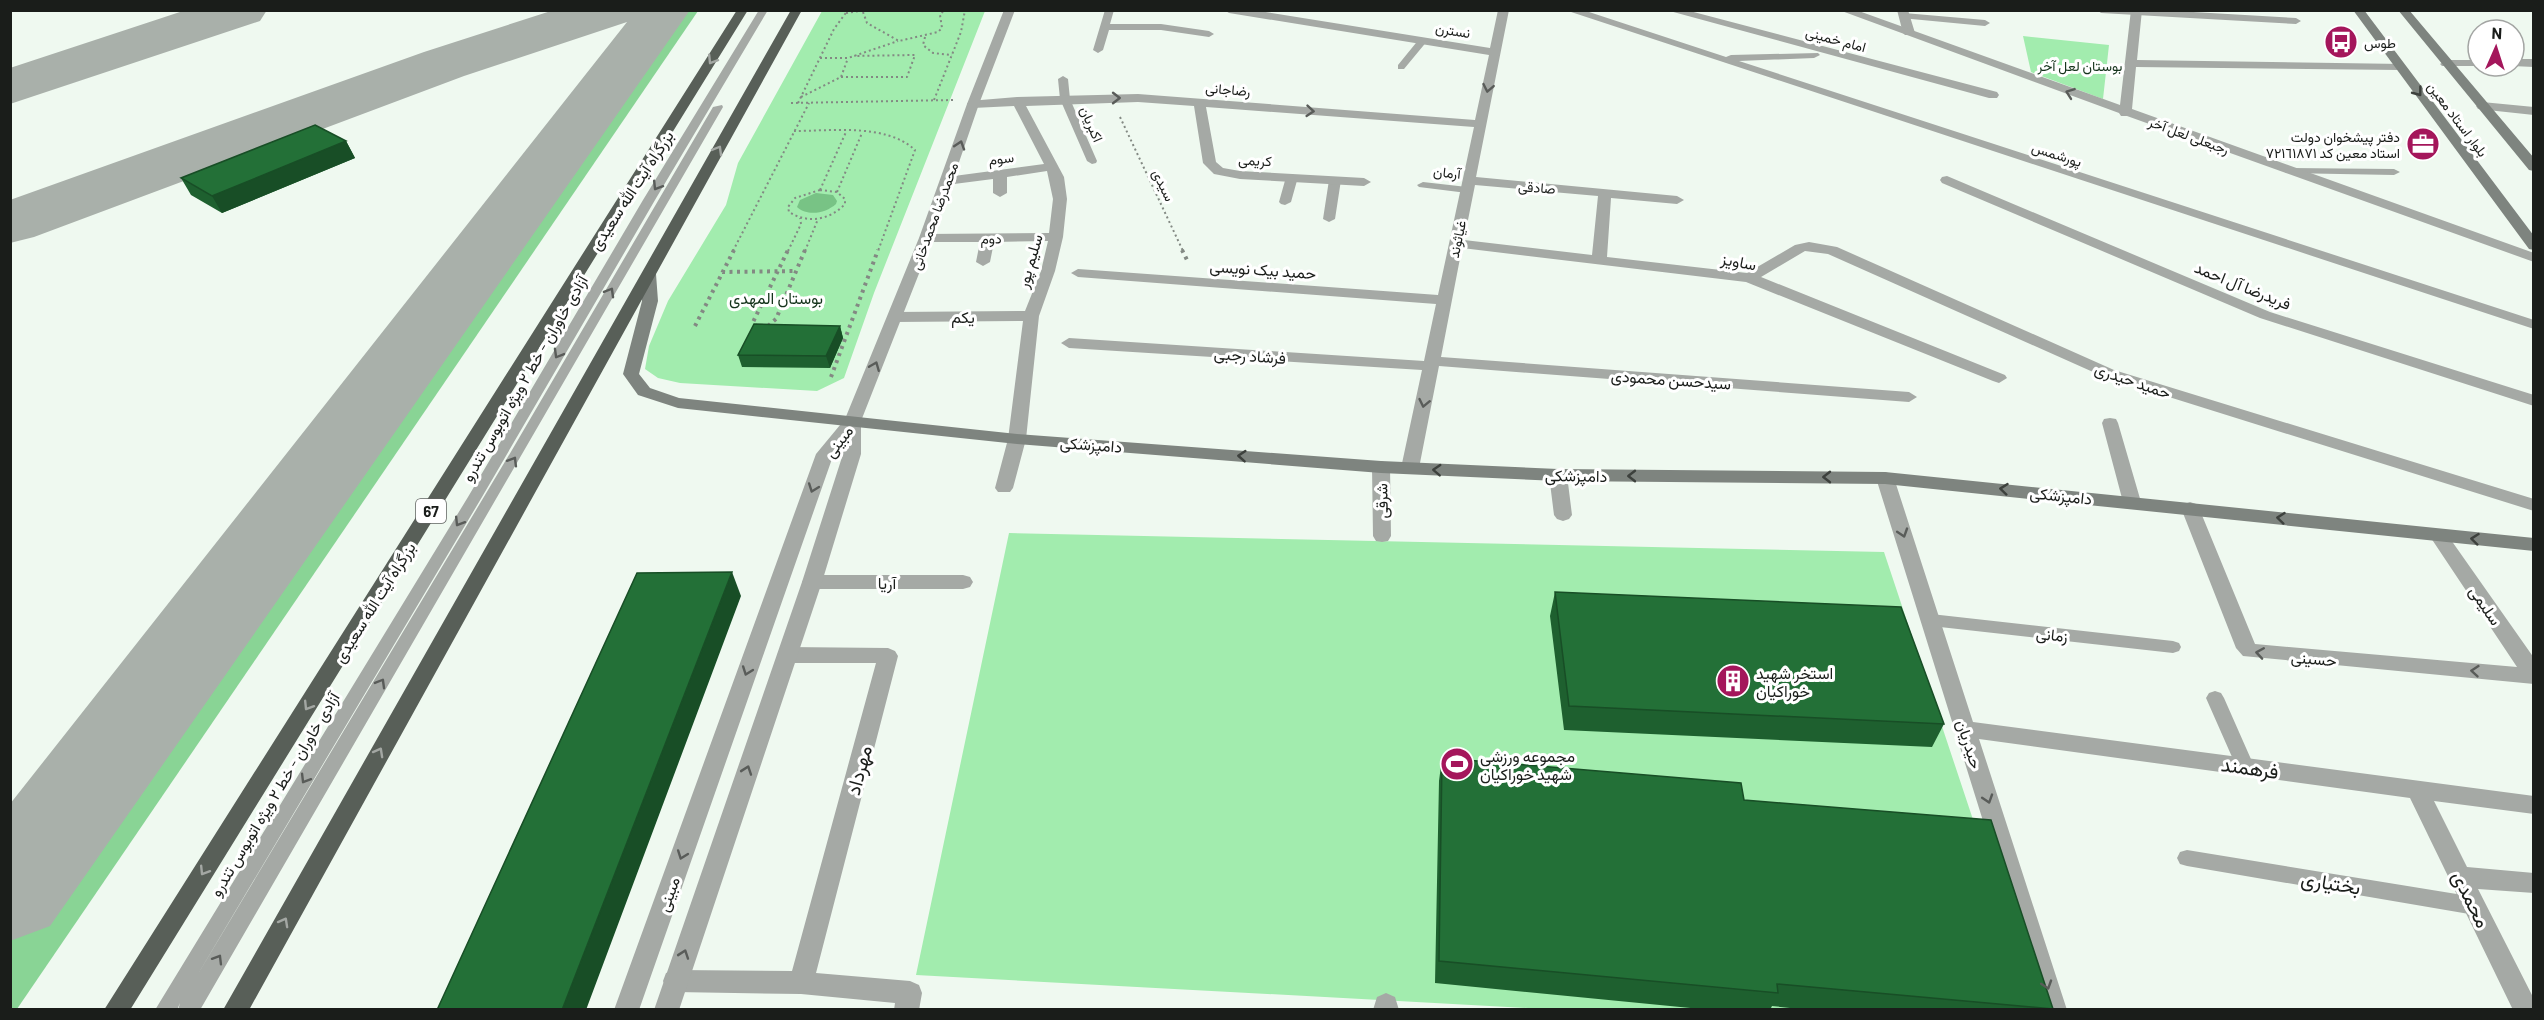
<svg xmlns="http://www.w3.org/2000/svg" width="2544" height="1020" font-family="Barlow,Vazirmatn,sans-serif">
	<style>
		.green { fill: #a2ecae }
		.forest { fill: #89d495 }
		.water { fill: #78c385 }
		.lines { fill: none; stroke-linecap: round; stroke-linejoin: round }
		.taxiway { fill: #a9b0aa; fill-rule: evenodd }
		.path-far1 { stroke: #838983; stroke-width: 2; stroke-dasharray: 2 3; stroke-linecap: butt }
		.path { stroke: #838983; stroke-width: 4; stroke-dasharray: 3 4.5; stroke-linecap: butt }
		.service { fill: #a5a9a5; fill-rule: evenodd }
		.minor { fill: #a5a9a5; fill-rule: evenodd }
		.tertiary { fill: #a5a9a5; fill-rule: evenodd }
		.secondary { fill: #7e847f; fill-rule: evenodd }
		.trunk { fill: #585f58; fill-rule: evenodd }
		.wall { fill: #1e602f }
		.shaded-wall { fill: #184e26 }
		.building { fill: #237037; stroke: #184e26; stroke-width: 1.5 }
		.oneway { stroke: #a3a7a3 }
		.oneway2 { stroke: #595c59 }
		.oneway3 { stroke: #3d413d }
		.labels { text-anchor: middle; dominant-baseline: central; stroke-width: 6; stroke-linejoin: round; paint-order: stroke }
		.far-street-label { font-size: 14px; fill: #1a1d1a; stroke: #fff }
		.far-poi-label { font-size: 14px; fill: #1a1d1a; stroke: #fff; text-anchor: start }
		.far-park-label { font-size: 14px; fill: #14331b; stroke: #fff }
		.shield { fill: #fff; stroke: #5f615f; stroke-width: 1.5 }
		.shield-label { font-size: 15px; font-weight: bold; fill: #1a1d1a }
		.street-label { font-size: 16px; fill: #1a1d1a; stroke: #fff }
		.park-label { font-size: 16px; fill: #14331b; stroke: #fff }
		.poi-label { font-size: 16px; fill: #1a1d1a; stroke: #fff; text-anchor: start }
		.near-street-label { font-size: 20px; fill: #1a1d1a; stroke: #fff }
	</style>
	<rect width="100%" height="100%" fill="#eff9f0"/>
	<path class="green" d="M822,11H985L874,293L844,378L817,391L680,383L658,378L645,369L649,346L668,301L726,205L738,163Z
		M2023,36L2109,45L2103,99L2031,72Z
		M1009,533L1884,552L2036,1009H1546L916,975Z"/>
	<path class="forest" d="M671,10L698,11L17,1009H11V930Z"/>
	<path class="water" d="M816,193L833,195L837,201L836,204C826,213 808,217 797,207L800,200Z"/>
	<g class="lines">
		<path class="taxiway" d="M186,10H267L260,21L10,104V68Z
			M554,10H690L50,926L10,941V804L627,22L464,76L34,237L10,243V200L424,52Z"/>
		<path class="path-far1" d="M863,12L867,23L899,41L938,32L942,28L940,15L944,10
			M846,13L866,10
			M925,37L923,45L933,53L952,55
			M820,58H848L898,41
			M841,77H907L915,55L854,56
			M801,97L841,77L848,58
			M934,100L961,32L965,10
			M791,103L953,100
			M798,103L834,29L848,10
			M1120,117L1183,251
			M794,131C831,131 886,123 915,150L878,251
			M820,190L837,192L845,199V204C830,220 808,224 789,212L788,207L795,198Z
			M820,190L846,132
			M837,192L862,133
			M733,251L809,103
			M788,251L801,224L800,218
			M805,251L818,219"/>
		<path class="path" d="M1182,250L1187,260
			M722,272L796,271
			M695,326L734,250
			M768,326L776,319L805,250
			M757,327L753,322L788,250
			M831,377L878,250"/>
		<path class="service" d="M759,10H768L655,200L482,497L195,979L512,450L713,107L722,105L723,107L200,1010H178L180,1003L177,1010H155L468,497L643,200Z
			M1105,10H1114L1110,24H1161L1209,31L1214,34L1209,37L1161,30H1109L1103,50L1098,53L1093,50Z
			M2097,10H2159L2296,18L2301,21L2296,24L2101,13Z
			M1904,13L1985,20L1990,23L1985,26L1901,18L1899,16Z
			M1420,38L1428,40L1404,69H1398V65Z
			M1063,76L1068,79L1070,99L1097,161L1096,163L1092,164L1087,161L1060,99L1058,79Z
			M2290,168L2394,169L2400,172L2394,175L2286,173L2284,171Z
			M1292,174L1298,177L1291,202L1285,205L1281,204L1279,202L1286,177Z
			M1335,177L1341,180L1335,219L1329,222L1323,219L1329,180Z
			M1423,182L1467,187L1473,190L1467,193L1419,187L1417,185Z
			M1931,614L2173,641L2179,643L2181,647L2179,651L2173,653L1931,626L1925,624L1923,620L1925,616Z
			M2215,691L2221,693L2224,698L2254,766L2251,771L2245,773L2239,771L2236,766L2206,698L2209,693Z
			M2187,850L2475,897L2482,900L2485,906L2482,912L2475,915L2187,866L2180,864L2177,858L2180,852Z"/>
		<path class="minor" d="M1224,10H1253L1490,48L1498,10H1509L1476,177L1677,196L1684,200L1677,204L1611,198L1607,257L1747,273L1795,245L1809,242L1837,247L2114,370L2534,499V511L2102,376L1828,254L1805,251L1761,277L2005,375L2007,378L1999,383L1993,381L1746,282L1462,248L1441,357L1909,392L1917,397L1909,402L1439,366L1419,468L1416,472H1404L1401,468L1422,370L1069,348L1061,343L1069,338L1424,361L1436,304L1078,277L1071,273L1078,269L1438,295L1474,127L1206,107L1216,162L1223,168L1240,171L1364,178L1371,182L1364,186L1240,179L1214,174L1203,163L1194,106L1138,102L1026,106L1064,177L1067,199L1063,237L1055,271L1039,316L1026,439L1013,488L1010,492H998L995,488L1008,439L1023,321L895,322L887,317L895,312L1025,311L1041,271L1048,241L994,242L990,262L983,266L976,262L980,242H926L919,238L926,234L1049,233L1053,199L1047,171L1007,177V193L1000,197L993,193V179L954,184L947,180L954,176L1044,164L1014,106L973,108L967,104L969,101L1017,97L1138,94L1475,120L1489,55L1229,13ZM1475,185L1598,196L1592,255L1464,240Z
			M1565,10H1583L1726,57L1731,55L1818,53L1820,55L1814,58L1739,61L2534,320V329Z
			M1666,10H1686L1997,92L1999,95L1997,98H1989Z
			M1897,10H1908L1915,33L1913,35H1905L1903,33Z
			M2482,102L2534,107V115L2478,109L2476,106Z
			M1947,176L2270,312L2534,395V406L2260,318L1942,183L1940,180L1942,177Z
			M2110,418L2116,419L2118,423L2141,502L2138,506H2126L2123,502L2102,423L2104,419Z
			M1381,461L1387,463L1390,467L1391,536L1388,541L1382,542L1376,541L1373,536L1372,467L1375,463Z
			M1558,469L1564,471L1567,475L1572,515L1569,519L1563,521L1557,519L1554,515L1549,475L1552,471Z
			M1885,472L1891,474L1894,478L1973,722L2534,796V814L2434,801L2467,867L2534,873V893L2478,889L2534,999V1010H2513L2410,798L1979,739L2067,1010H2042L1876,478L1879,474Z
			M2190,502L2196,504L2199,508L2255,644L2517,667L2429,535L2432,530L2438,529L2444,530L2534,658V684L2243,656L2236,648L2181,508L2184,504Z
			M812,575H963L970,577L973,582L970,587L963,589H812L805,587L802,582L805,577Z
			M787,647L888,648L895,651L898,656L816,973L910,981L919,985L922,993L919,1010H894L895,1003L801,994L675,992L666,989L663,981L666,973L675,970L792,971L876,663H787L780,660L777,655L780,650Z
			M1386,993L1395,997L1399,1010H1373L1377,997Z"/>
		<path class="tertiary" d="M1004,10H1015L979,104L933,238L861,421V454L822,582L679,1010H654L802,582L843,454L844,443L833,456L639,1010H614L816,454L845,419L919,238L967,104Z
			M1839,10H1856L2120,105L2131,10H2142L2137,60L2403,64L2405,66L2399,70L2136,67L2132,109L2534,253V262L2127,116H2121L2119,113Z
			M2514,59H2534V67L2512,66H2514Z
			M2446,60H2478V66H2482H2442L2440,64Z"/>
		<path class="secondary" d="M2353,10H2364L2534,236V250L2529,249Z
			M2398,10H2409L2534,158V171L2529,170Z
			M649,270L656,274L658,301L639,374L650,388L679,398L1017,434L1381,461L1558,469L1885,472L2534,538V551L1885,484L1558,481L1381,473L1017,444L678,408L638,395L623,374L642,301V274Z"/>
		<path class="trunk" d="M737,10H748L130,1010H104Z
			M791,10H802L249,1010H223Z"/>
	</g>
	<path class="wall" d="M346,141L355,158L222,213L191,195L181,178Z
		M840,326L843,338L830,368L742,367L738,355Z
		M1555,592L1944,724L1932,747L1564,730L1550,616Z
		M1442,758L1744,800L2053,1009L1809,1010L1772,1006L1770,1010H1711L1435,983L1439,781Z"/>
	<path class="shaded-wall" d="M346,141L355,158L222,213L212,196Z
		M840,326L843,338L830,368L826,356Z
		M732,572L741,596L586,1010H562Z"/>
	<path class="building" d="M315,125L346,141L212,196L181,178Z
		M754,324L840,326L826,356L738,355Z
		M732,572L562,1010H437L637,573Z
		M1555,592L1901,607L1944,724L1569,706Z
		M1442,758L1741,783L1744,800L1991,820L2053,1009L1777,984L1778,993L1439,961Z"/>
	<defs><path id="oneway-chevron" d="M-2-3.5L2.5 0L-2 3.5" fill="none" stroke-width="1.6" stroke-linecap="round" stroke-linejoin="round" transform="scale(1.5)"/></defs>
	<g class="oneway">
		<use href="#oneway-chevron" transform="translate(712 60) rotate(122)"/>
		<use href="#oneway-chevron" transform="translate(718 150) rotate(-60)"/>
		<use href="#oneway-chevron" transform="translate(308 706) rotate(122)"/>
		<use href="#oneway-chevron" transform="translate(379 752) rotate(-61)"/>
		<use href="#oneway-chevron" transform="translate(204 871) rotate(122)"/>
		<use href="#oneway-chevron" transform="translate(284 922) rotate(-61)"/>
	</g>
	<g class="oneway2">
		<use href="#oneway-chevron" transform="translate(1488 88) rotate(101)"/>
		<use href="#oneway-chevron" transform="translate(2070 93) rotate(-160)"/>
		<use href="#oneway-chevron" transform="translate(1116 98)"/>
		<use href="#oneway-chevron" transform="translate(1310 111) rotate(5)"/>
		<use href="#oneway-chevron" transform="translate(960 145) rotate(-72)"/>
		<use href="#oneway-chevron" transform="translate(657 186) rotate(122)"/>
		<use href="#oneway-chevron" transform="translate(610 292) rotate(-60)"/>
		<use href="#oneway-chevron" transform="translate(558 354) rotate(120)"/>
		<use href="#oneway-chevron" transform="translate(875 366) rotate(-68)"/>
		<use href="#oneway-chevron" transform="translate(1424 403) rotate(102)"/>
		<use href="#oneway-chevron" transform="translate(513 461) rotate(-59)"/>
		<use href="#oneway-chevron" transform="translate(813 488) rotate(110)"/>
		<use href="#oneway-chevron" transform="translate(459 522) rotate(122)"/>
		<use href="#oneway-chevron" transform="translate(1903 533) rotate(72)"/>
		<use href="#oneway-chevron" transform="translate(2260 653) rotate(-171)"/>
		<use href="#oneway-chevron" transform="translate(747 671) rotate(110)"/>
		<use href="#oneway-chevron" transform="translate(2475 671) rotate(-175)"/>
		<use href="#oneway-chevron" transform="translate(381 683) rotate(-60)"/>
		<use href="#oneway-chevron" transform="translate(747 770) rotate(-71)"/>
		<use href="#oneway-chevron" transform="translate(305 779) rotate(121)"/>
		<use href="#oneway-chevron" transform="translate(1988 799) rotate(72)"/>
		<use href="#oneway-chevron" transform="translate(682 855) rotate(110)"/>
		<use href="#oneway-chevron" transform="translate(684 954) rotate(-71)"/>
		<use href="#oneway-chevron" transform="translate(218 959) rotate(-59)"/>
		<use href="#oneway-chevron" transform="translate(2047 985) rotate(72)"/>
	</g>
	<g class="oneway3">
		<use href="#oneway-chevron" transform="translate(2418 92) rotate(53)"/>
		<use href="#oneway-chevron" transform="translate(1242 456) rotate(-176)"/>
		<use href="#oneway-chevron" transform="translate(1437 470) rotate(-177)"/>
		<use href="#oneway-chevron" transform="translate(1632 476) rotate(-180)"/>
		<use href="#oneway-chevron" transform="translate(1827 477) rotate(-180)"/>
		<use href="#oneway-chevron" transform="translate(2004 489) rotate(-174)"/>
		<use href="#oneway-chevron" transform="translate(2281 518) rotate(-174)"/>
		<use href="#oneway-chevron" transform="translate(2475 539) rotate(-174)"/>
	</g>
	<defs>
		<symbol id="bus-disc" viewBox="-11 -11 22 22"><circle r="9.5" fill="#a4165b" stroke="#fff"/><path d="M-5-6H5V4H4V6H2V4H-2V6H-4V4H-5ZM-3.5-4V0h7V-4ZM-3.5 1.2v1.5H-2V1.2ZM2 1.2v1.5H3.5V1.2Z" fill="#fff"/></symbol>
		<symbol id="office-disc" viewBox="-11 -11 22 22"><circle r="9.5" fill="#a4165b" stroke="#fff"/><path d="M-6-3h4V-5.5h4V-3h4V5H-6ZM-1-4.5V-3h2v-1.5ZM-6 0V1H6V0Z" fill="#fff"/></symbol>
		<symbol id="building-disc" viewBox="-11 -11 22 22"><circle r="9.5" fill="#a4165b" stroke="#fff"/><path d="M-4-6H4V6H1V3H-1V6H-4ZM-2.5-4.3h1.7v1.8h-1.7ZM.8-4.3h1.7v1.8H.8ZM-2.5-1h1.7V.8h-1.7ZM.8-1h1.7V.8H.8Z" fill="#fff"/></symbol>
		<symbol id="stadium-disc" viewBox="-11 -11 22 22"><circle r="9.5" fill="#a4165b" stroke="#fff"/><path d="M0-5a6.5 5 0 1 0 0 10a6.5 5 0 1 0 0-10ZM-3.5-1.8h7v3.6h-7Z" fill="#fff"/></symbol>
	</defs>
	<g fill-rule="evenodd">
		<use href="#bus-disc" x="2322" y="23" width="38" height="38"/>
		<use href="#office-disc" x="2404" y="125" width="38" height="38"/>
		<use href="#building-disc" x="1714" y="662" width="38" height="38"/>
		<use href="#stadium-disc" x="1438" y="745" width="38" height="38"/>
	</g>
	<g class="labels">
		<g class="far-street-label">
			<text transform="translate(1453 30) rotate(9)">نسترن</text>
			<text transform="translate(1836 39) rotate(15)">امام خمینی</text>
			<text transform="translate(1228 89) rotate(5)">رضاجانی</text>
			<text transform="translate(2458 119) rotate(53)">بلوار استاد معین</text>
			<text transform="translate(1092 124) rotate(67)">اکبریان</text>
			<text transform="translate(2189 135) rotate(20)">رجبعلی لعل آخر</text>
			<text transform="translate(2057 154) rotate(18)">پورشمس</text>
			<text transform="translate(1001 158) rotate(-7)">سوم</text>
			<text transform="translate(1255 160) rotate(3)">کریمی</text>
			<text transform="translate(1447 172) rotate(6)">آرمان</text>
			<text transform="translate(1164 185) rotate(65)">سیدی</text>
			<text transform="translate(1537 187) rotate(5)">صادقی</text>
			<text transform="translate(934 216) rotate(-70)">محمدرضا محمدخانی</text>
			<text transform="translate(991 238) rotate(-1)">دوم</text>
			<text transform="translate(1457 239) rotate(-78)">غیاثوند</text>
		</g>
		<g class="far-poi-label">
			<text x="2364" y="42">طوس</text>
			<text x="2400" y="136" text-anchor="end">دفتر پيشخوان دولت<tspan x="2400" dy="16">استاد معين كد ٧٢١٦١٨٧١</tspan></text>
		</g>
		<g class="far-park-label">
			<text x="2080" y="65">بوستان لعل آخر</text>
		</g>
		<rect class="shield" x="416" y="499" width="30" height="24" rx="4.5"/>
		<g class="shield-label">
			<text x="431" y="511">67</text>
		</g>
		<g class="street-label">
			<text transform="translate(631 190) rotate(-57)">بزرگراه آیت الله سعیدی</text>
			<text transform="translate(1029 261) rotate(-74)">سلیم پور</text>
			<text transform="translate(1739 261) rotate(11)">ساویز</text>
			<text transform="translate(1263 269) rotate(4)">حمید بیک نویسی</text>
			<text transform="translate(2243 285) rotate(22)">فریدرضا آل احمد</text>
			<text x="963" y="316">یکم</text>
			<text transform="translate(1250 355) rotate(4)">فرشاد رجبی</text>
			<text transform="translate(524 378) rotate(-60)">آزادی خاوران - خط ۲ ویژه اتوبوس تندرو</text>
			<text transform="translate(1671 379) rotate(4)">سیدحسن محمودی</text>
			<text transform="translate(2133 380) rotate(19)">حمید حیدری</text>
			<text transform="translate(838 441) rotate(-52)">مبینی</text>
			<text transform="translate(1091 444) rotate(4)">دامپزشکی</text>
			<text transform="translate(1576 475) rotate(1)">دامپزشکی</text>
			<text transform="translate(2061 495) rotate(6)">دامپزشکی</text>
			<text transform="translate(1381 501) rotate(-91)">شرقی</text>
			<text x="887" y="582">آریا</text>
			<text transform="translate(374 602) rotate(-58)">بزرگراه آیت الله سعیدی</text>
			<text transform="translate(2486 605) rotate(56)">سلیمی</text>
			<text transform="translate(2052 634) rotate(6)">زمانی</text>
			<text transform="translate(2314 658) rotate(5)">حسینی</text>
			<text transform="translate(1970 744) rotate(72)">حیدریان</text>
			<text transform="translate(274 794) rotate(-59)">آزادی خاوران - خط ۲ ویژه اتوبوس تندرو</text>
			<text transform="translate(668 894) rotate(-70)">مبینی</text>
		</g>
		<g class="park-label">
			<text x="776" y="297">بوستان المهدی</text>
		</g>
		<g class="poi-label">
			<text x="1756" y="672">استخر شهید<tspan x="1756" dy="18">خوراکیان</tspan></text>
			<text x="1480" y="755">مجموعه ورزشی<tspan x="1480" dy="18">شهید خوراکیان</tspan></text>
		</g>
		<g class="near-street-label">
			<text transform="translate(2250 767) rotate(8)">فرهمند</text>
			<text transform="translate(858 770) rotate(-75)">مهرداد</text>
			<text transform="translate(2331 882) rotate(9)">بختیاری</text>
			<text transform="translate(2472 899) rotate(64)">محمدی</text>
		</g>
	</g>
	<rect width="2544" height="1020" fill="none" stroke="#1a1d1a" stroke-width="24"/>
	<g transform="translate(2496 48) rotate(3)"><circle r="28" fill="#ffffff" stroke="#a3a5a3" stroke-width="1.5"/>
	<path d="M0-4.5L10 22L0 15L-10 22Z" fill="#a4165b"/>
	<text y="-9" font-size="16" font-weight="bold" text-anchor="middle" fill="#1a1d1a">N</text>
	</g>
</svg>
